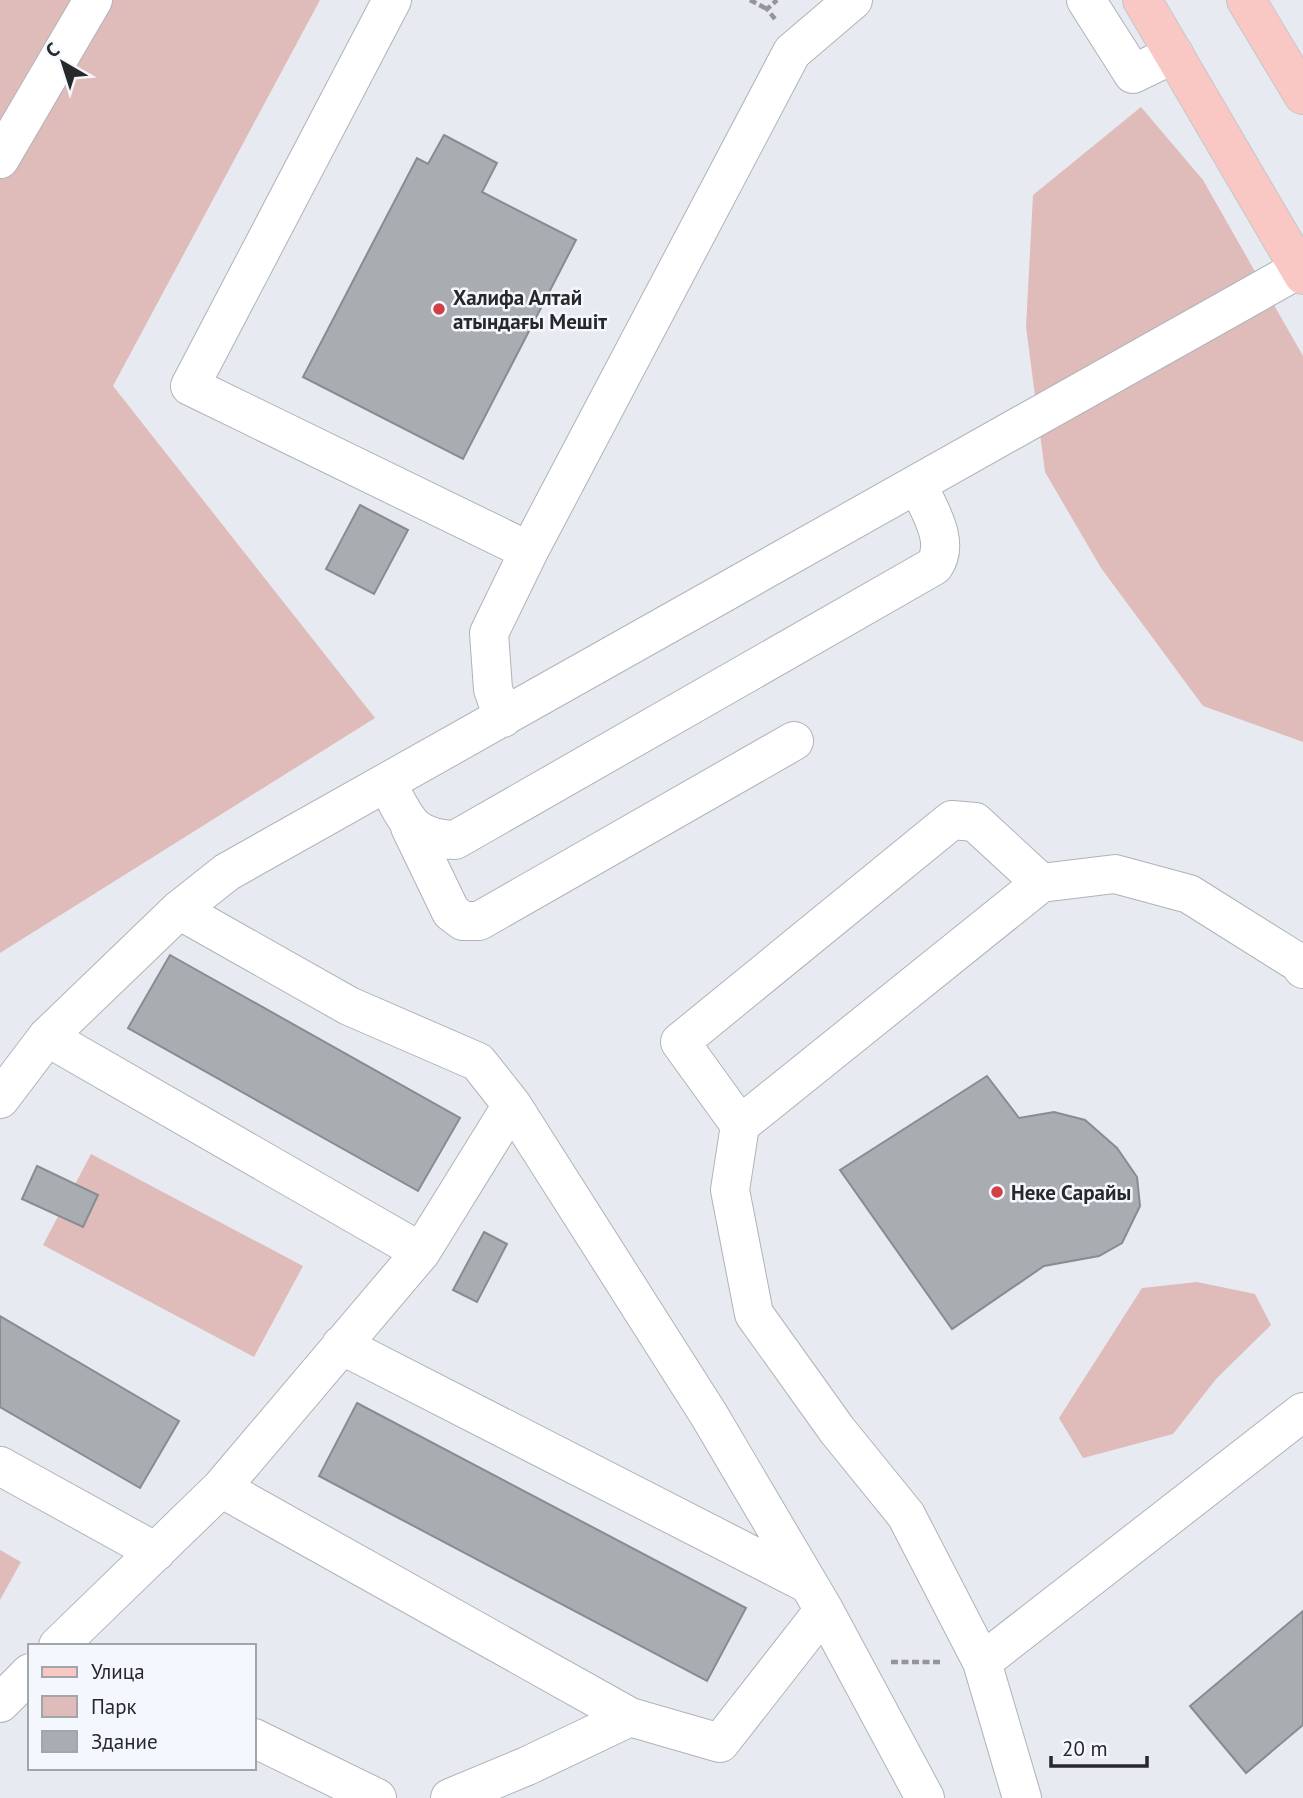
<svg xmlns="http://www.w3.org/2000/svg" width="1303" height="1798" font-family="'PT Sans',sans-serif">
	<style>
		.green { fill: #dfbcba }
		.building { fill: #a9adb2; stroke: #888c91; stroke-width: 2 }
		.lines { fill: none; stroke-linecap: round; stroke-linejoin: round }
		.minor-casing { stroke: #afb3b8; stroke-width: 40 }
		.major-casing { stroke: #c7c7c8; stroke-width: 40 }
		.path { stroke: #939599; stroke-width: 4.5; stroke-dasharray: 7 3.5; stroke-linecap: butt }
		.minor { stroke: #fff; stroke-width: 38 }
		.major { stroke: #f9c7c4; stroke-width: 38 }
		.poi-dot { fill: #d04046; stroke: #f4f8fe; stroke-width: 2.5 }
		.labels { text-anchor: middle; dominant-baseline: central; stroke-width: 5; stroke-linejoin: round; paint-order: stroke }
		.poi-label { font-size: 21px; font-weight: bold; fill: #27282a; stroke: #f4f8fe; text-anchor: start }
	</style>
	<rect width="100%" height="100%" fill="#e7eaf0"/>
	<path class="green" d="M0,0H320L113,386L375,718L0,953Z
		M1141,107L1203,180L1303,356V742L1203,706L1101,568L1045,472L1026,327L1033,195Z
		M91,1154L303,1266L254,1357L43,1245Z
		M1197,1282L1255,1294L1271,1325L1216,1379L1173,1434L1083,1458L1059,1418L1142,1288Z
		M0,1550L21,1562L0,1600Z"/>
	<path class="building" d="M444,135L497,163L482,192L576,240L463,459L303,377L417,158L428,164Z
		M360,505L408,530L374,594L326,569Z
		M170,955L460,1118L418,1191L128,1028Z
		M987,1076L1019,1118L1054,1112L1085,1120L1117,1148L1137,1177L1140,1206L1122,1243L1099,1256L1044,1266L952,1329L840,1170Z
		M37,1166L98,1195L83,1227L22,1199Z
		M484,1232L507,1244L477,1302L453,1290Z
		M0,1316L179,1421L140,1488L0,1407Z
		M357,1403L746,1608L707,1681L319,1476Z
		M1303,1611V1725L1246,1773L1190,1706Z"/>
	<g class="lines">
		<defs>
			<path id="minor" d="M392,0L190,386L529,551L792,52L853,0
				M1086,0L1133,74L1174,54
				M0,159L93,0
				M503,718L493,689L489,633L529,551
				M387,783C406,819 410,838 455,840L934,566C951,542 929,510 918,485
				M410,827L451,912L463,921H479L794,741
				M179,910L349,1006L478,1062L512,1105L709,1415L824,1610L925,1798
				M47,1037L421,1252
				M0,1099L47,1037L179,910L227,872L1299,269
				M740,1125L1041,883
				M341,1345L808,1584
				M0,1466L156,1552
				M221,1488L630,1717L720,1743L824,1610
				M58,1646L221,1488L421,1252L512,1105
				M982,1662L1303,1412
				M0,1703L30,1673
				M254,1738L377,1798
				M450,1798L527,1766L630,1717
				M1022,1798L982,1662L906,1515L837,1430L754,1314L730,1190L740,1125L680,1042L952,820L975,822L1041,883L1115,874L1189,894L1299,963L1303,969"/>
			<path id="major" d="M1142,0L1303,275
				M1246,0L1303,95"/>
		</defs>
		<use href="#minor" class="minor-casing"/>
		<use href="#major" class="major-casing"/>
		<path class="path" d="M750,0L767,9
			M775,19L767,9L777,0
			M891,1662H942"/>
		<use href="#minor" class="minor"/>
		<use href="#major" class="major"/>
	</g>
	<g class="poi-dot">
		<circle cx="439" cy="309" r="7"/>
		<circle cx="997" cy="1192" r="7"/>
	</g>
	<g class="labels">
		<g class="poi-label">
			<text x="453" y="297">Халифа Алтай<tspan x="453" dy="24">атындағы Мешіт</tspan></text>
			<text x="1011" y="1192">Неке Сарайы</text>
		</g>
	</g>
	<rect x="28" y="1644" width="228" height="126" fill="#f4f8fe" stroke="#a2a5a9" stroke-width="2"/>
	<rect x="42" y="1667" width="35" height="10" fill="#f9c7c4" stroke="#a2a5a9" stroke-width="2"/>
	<text x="91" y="1679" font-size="21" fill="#27282a">Улица</text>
	<rect x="42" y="1696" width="35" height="21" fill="#dfbcba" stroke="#a2a5a9" stroke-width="2"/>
	<text x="91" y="1714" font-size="21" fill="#27282a">Парк</text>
	<rect x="42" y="1731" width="35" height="21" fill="#a9adb2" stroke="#a2a5a9" stroke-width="2"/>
	<text x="91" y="1749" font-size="21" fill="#27282a">Здание</text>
	<g transform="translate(63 63) rotate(321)" stroke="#f4f8fe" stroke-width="5" paint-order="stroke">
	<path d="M0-5L12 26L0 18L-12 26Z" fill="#27282a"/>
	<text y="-10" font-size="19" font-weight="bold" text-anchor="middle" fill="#27282a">С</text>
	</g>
	<path d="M1051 1756v10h96v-10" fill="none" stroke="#27282a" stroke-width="3.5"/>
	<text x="1062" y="1756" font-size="21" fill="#27282a" stroke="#f4f8fe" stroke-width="5" paint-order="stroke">20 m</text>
</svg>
